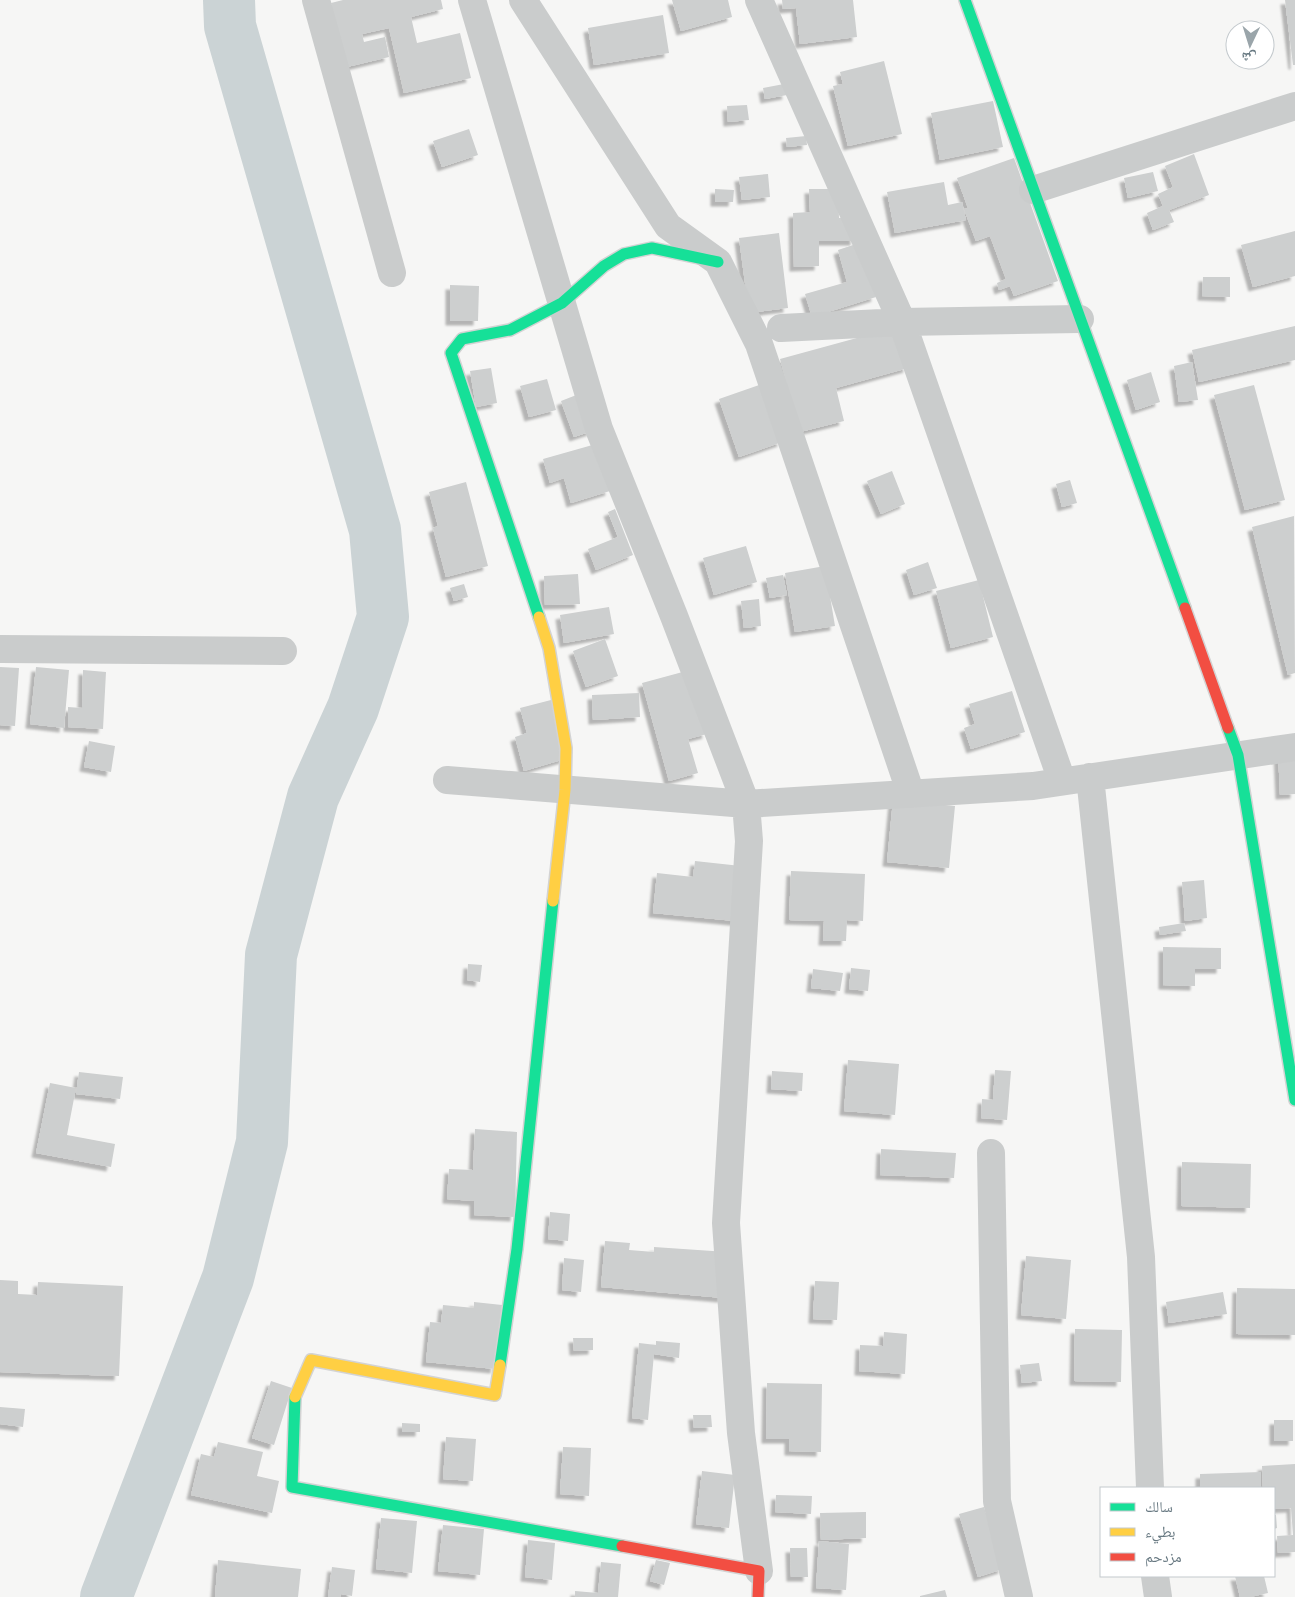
<svg xmlns="http://www.w3.org/2000/svg" width="1295" height="1597" font-family="Ubuntu,'Noto Naskh Arabic',sans-serif">
	<style>
		.lines { fill: none; stroke-linecap: round; stroke-linejoin: round }
		.river { stroke: #cbd3d5; stroke-width: 52 }
		.building { fill: #cdcfcf; filter: url(#shadow) }
		.fast-casing { stroke: #d3d3d3; stroke-width: 14 }
		.slow-casing { stroke: #d3d3d3; stroke-width: 14 }
		.jam-casing { stroke: #d3d3d3; stroke-width: 14 }
		.street { stroke: #cacccc; stroke-width: 28 }
		.fast { stroke: #16e098; stroke-width: 11 }
		.slow { stroke: #ffcf43; stroke-width: 11 }
		.jam { stroke: #f24e42; stroke-width: 11 }
	</style>
	<defs>
		<filter id="shadow"><feDropShadow dx="-4.5" dy="4.5" stdDeviation="1" flood-color="#0004"/></filter>
	</defs>
	<rect width="100%" height="100%" fill="#f6f6f5"/>
	<g class="lines">
		<path class="river" d="M106,1597L228,1278L262,1142L271,955L313,797L353,708L383,617L375,530L230,26L229,0"/>
	</g>
	<path class="building" d="M343,0H441L443,9L411,17L417,43L460,33L471,78L404,93L389,28L362,34L364,42L385,37L389,57L347,67L331,3Z
		M672,0H728L732,17L681,31Z
		M782,0H853L857,37L800,44L796,8L783,9Z
		M1285,0H1295V65H1293Z
		M663,15L669,53L594,65L588,28Z
		M884,61L902,134L848,146L833,86L843,84L840,72Z
		M784,84L787,95L765,99L763,88Z
		M993,101L1003,147L940,160L931,113Z
		M747,105L749,120L728,122L727,106Z
		M469,129L478,155L442,167L433,141Z
		M806,136L807,145L787,147L786,138Z
		M1194,154L1209,195L1169,210L1174,222L1153,230L1147,213L1163,206L1158,194L1173,187L1165,166Z
		M1014,158L1058,281L1014,296L1010,286L999,290L997,283L1006,279L990,236L976,241L964,209L968,208L957,178Z
		M1153,172L1158,191L1128,198L1124,178Z
		M768,174L770,197L742,200L739,177Z
		M944,182L948,205L962,202L966,220L895,233L887,192Z
		M715,189L734,190L733,202H715Z
		M809,189H838L839,218H854L855,241H819V266L794,267L793,213L810,212Z
		M1295,231V276L1253,287L1241,245Z
		M779,233L788,308L749,313L739,238Z
		M859,243L876,297L812,317L805,294L847,282L838,250Z
		M1203,277H1230V297L1202,296Z
		M450,285L479,286L478,321H450Z
		M1295,326V360L1199,382L1192,350Z
		M897,327L908,368L836,388L844,421L800,432L780,359Z
		M1192,362L1198,400L1179,402L1174,366Z
		M491,368L497,403L476,407L470,371Z
		M1151,372L1160,402L1136,410L1127,380Z
		M547,379L556,410L529,417L520,386Z
		M762,384L782,442L739,457L719,399Z
		M1254,385L1285,500L1245,510L1214,395Z
		M579,394L592,431L574,437L561,401Z
		M596,444L610,491L571,503L564,478L550,483L543,459Z
		M892,471L905,504L881,514L867,481Z
		M1070,480L1077,503L1062,507L1056,484Z
		M466,482L488,566L446,577L433,528L438,526L429,492Z
		M615,509L633,555L596,570L588,549L618,537L608,512Z
		M1294,516L1295,673L1288,675L1252,527Z
		M746,546L757,582L714,595L703,558Z
		M928,562L937,588L914,595L906,570Z
		M825,566L835,626L795,632L785,573Z
		M578,574L580,604L545,605L544,576Z
		M783,575L787,595L770,598L766,578Z
		M979,580L993,637L951,648L936,591Z
		M464,584L468,597L454,601L450,588Z
		M759,599L761,626L744,628L741,601Z
		M609,607L614,634L564,643L560,615Z
		M605,639L618,676L586,687L573,651Z
		M0,667L19,668L15,726L0,725Z
		M36,667L69,670L64,728L30,724Z
		M83,670L106,672L103,729L68,727V707L82,708Z
		M690,670L707,734L688,739L698,773L669,781L642,683Z
		M1012,691L1025,732L971,749L964,728L975,724L969,704Z
		M639,693L640,717L593,720L592,695Z
		M551,700L568,758L524,771L515,737L527,733L520,708Z
		M89,741L115,746L111,772L84,767Z
		M1295,750V794L1280,795L1278,751Z
		M893,800L955,806L949,868L887,862Z
		M695,861L750,867L745,922L653,913L657,873L693,877Z
		M791,871L865,874L863,921L847,920L846,941H823L824,921L789,920Z
		M1204,880L1207,918L1185,921L1182,882Z
		M1184,923L1186,931L1160,935L1159,927Z
		M1163,947L1221,948V969H1195V986L1163,985Z
		M468,964L482,965L480,982L467,980Z
		M851,968L870,970L868,991L849,989Z
		M813,969L843,973L840,991L811,988Z
		M848,1060L899,1064L895,1115L844,1111Z
		M995,1070L1011,1071L1007,1120L981,1118L982,1099L993,1100Z
		M772,1071L803,1073L802,1091L771,1089Z
		M79,1072L123,1077L120,1099L76,1094Z
		M50,1083L76,1088L67,1135L115,1144L111,1167L36,1153Z
		M475,1129L517,1132L515,1217L474,1215V1201L447,1199L449,1169L473,1170Z
		M881,1149L956,1153L954,1178L880,1175Z
		M1182,1162L1251,1164L1250,1208L1181,1206Z
		M550,1212L570,1214L568,1241L548,1239Z
		M605,1241L630,1243L629,1250L654,1252V1247L727,1252L723,1298L601,1287Z
		M1026,1256L1071,1260L1066,1319L1021,1315Z
		M564,1258L584,1260L581,1292L562,1290Z
		M0,1280L18,1281V1294L37,1295L38,1282L123,1286L119,1376L0,1372Z
		M815,1281L839,1282L837,1320L813,1319Z
		M1237,1288L1295,1289V1335L1236,1334Z
		M1223,1292L1227,1314L1169,1323L1166,1302Z
		M474,1302L502,1305L495,1369L426,1362L430,1322L441,1323L443,1305L474,1308Z
		M1075,1329L1122,1330L1121,1382L1074,1381Z
		M884,1332L907,1334L905,1374L859,1371L860,1345L883,1346Z
		M573,1338H593V1350L574,1351Z
		M656,1341L680,1343L679,1358L654,1354L648,1420L632,1418L639,1343L656,1345Z
		M1039,1363L1042,1381L1022,1383L1020,1365Z
		M271,1381L292,1388L274,1445L252,1438Z
		M767,1383L822,1384L821,1452L789,1451V1439H766Z
		M0,1407L25,1409L23,1427L0,1424Z
		M693,1415H711L712,1427L694,1428Z
		M1274,1420H1293V1441H1274Z
		M402,1423L420,1424V1432H402Z
		M446,1437L476,1439L473,1481L443,1479Z
		M218,1442L263,1452L257,1476L279,1481L272,1513L191,1495L201,1454L214,1457Z
		M563,1447L591,1448L589,1496L560,1494Z
		M1295,1464V1552L1278,1553L1277,1536L1293,1535L1291,1508L1274,1509V1488H1263L1262,1466Z
		M702,1471L735,1475L729,1528L696,1524Z
		M1261,1472V1488H1200V1474Z
		M776,1495L812,1496L811,1514L775,1512Z
		M984,1507L1003,1569L978,1577L959,1514Z
		M866,1512V1538L821,1540L820,1513Z
		M1274,1515H1276L1277,1528L1274,1529Z
		M381,1518L417,1521L412,1573L376,1569Z
		M443,1525L484,1529L480,1575L438,1571Z
		M528,1540L555,1543L552,1580L525,1577Z
		M819,1541L849,1544L846,1590L816,1588Z
		M790,1548H807L808,1577H791Z
		M218,1560L301,1569L298,1597H215Z
		M656,1560L670,1563L664,1585L650,1581Z
		M601,1562L621,1564L618,1597H575V1591L598,1593Z
		M332,1567L355,1570L352,1596L341,1594L340,1597H328Z
		M1235,1576H1264L1268,1593L1250,1597H1240Z
		M945,1590L947,1597H920V1596Z"/>
	<g class="lines">
		<defs>
			<path id="fast" d="M965,0L1185,608
				M539,617L451,353L462,339L510,330L562,303L604,266L624,254L652,248L718,262
				M1228,728L1238,755L1295,1100
				M500,1365L517,1249L553,901
				M295,1397L292,1487L622,1546"/>
			<path id="slow" d="M539,617L549,648L566,748L565,790L553,901
				M295,1397L311,1360L495,1395L500,1365"/>
			<path id="jam" d="M1185,608L1228,728
				M622,1546L759,1571L758,1597"/>
		</defs>
		<use href="#fast" class="fast-casing"/>
		<use href="#slow" class="slow-casing"/>
		<use href="#jam" class="jam-casing"/>
		<path class="street" d="M316,0L392,273
			M472,0L599,429L674,616L746,804L749,841L726,1223L741,1433L759,1571
			M523,0L668,226L718,262L759,344L911,794
			M759,0L902,322L1062,781
			M1033,190L1295,106
			M781,328L902,322L1080,319
			M0,649L283,651
			M1090,777L1141,1257L1150,1488
			M447,780L746,804L1033,786L1295,747
			M991,1153L997,1501L1019,1597
			M1155,1576L1158,1597"/>
		<use href="#fast" class="fast"/>
		<use href="#slow" class="slow"/>
		<use href="#jam" class="jam"/>
	</g>
	<rect x="1100" y="1487" width="175" height="90" fill="#ffffff" stroke="#c3c9cd"/>
	<rect x="1110" y="1503" width="25" height="8" fill="#16e098" stroke="#c3c9cd"/>
	<text x="1145" y="1512" font-size="15" fill="#687982">سالك</text>
	<rect x="1110" y="1528" width="25" height="8" fill="#ffcf43" stroke="#c3c9cd"/>
	<text x="1145" y="1537" font-size="15" fill="#687982">بطيء</text>
	<rect x="1110" y="1553" width="25" height="8" fill="#f24e42" stroke="#c3c9cd"/>
	<text x="1145" y="1562" font-size="15" fill="#687982">مزدحم</text>
	<g transform="translate(1250 45) rotate(184)"><circle r="24" fill="#ffffff" stroke="#c3c9cd"/>
	<path d="M0-4L9 19L0 12L-9 19Z" fill="#9aa5aa"/>
	<text y="-8" font-size="14" font-weight="bold" text-anchor="middle" fill="#687982">ش</text>
	</g>
</svg>
